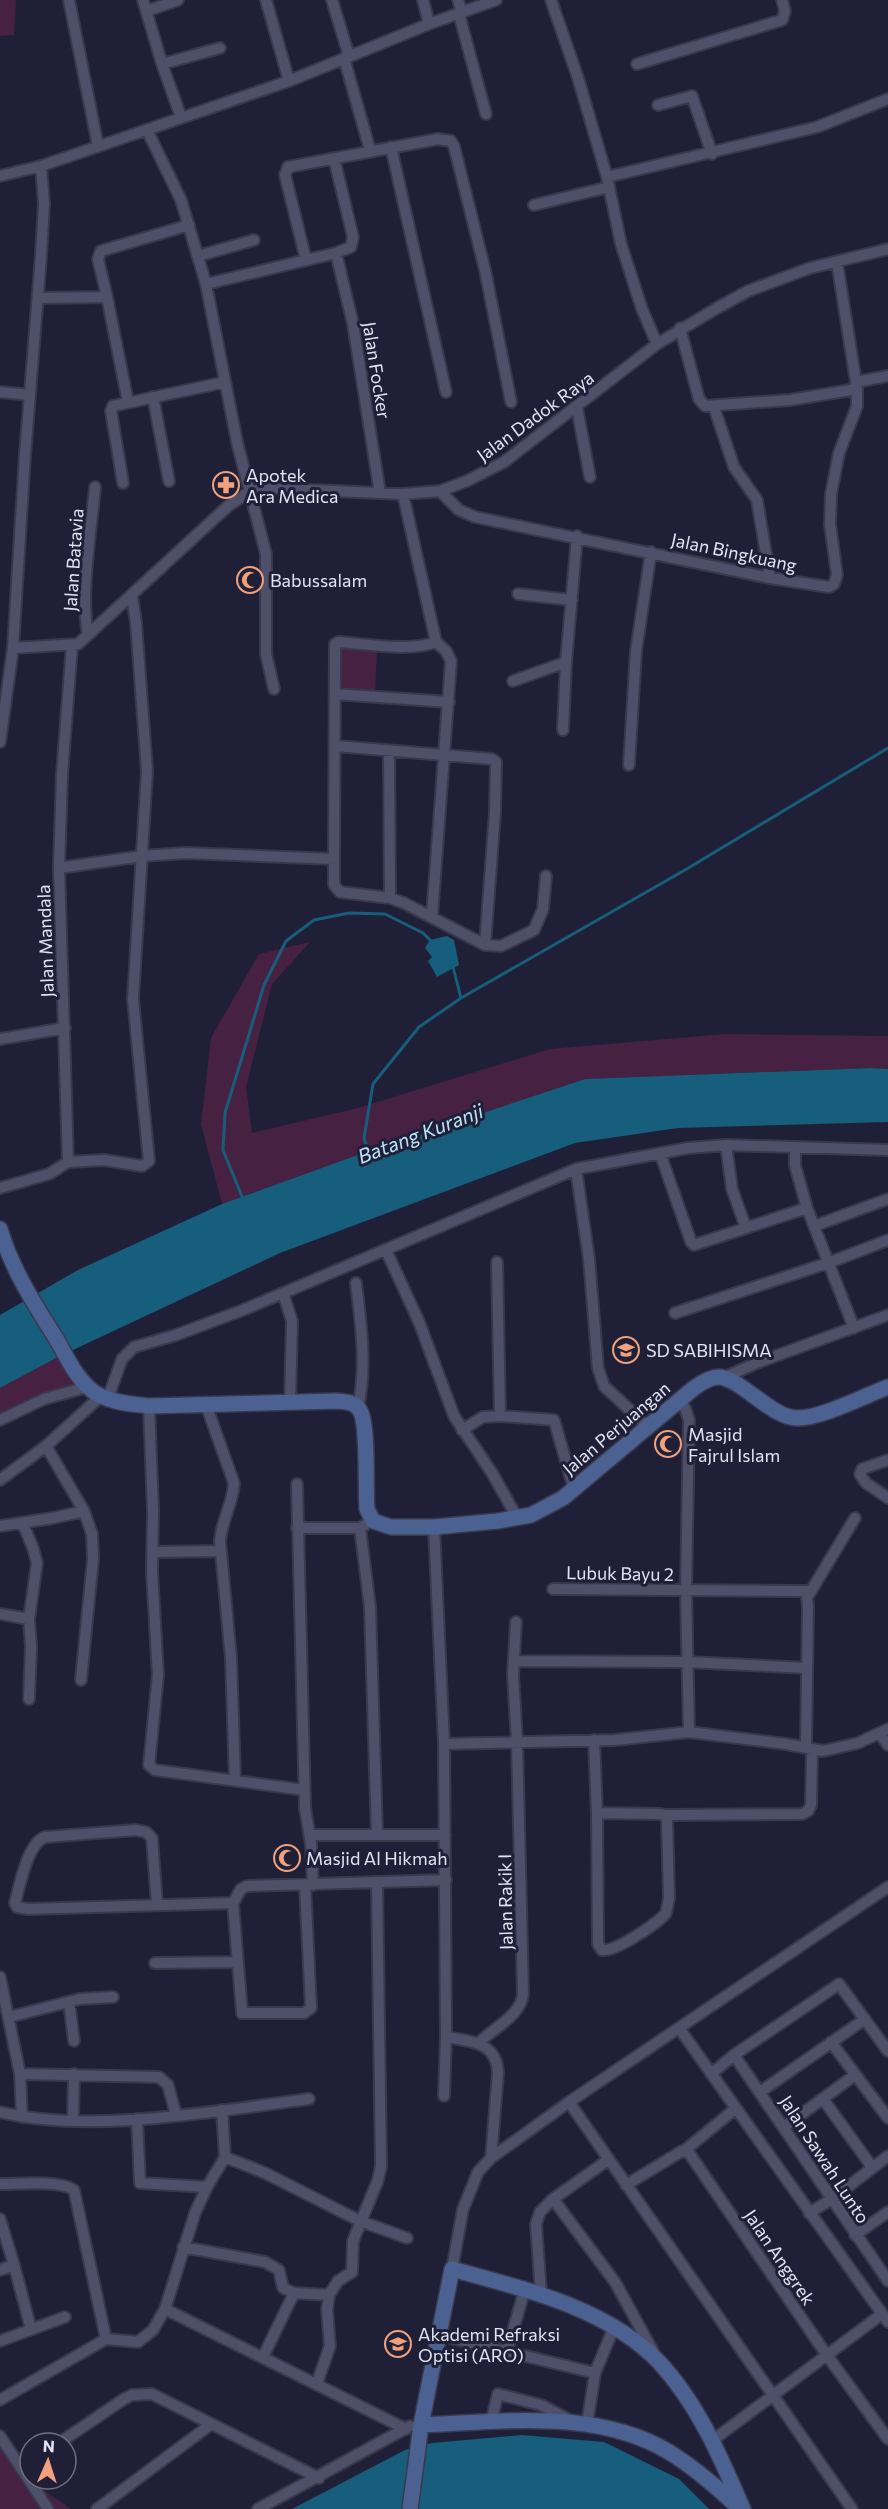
<svg xmlns="http://www.w3.org/2000/svg" width="888" height="2509" font-family="Commissioner,sans-serif">
	<style>
		.green { fill: #462142 }
		.water { fill: #165e7c }
		.lines { fill: none; stroke-linecap: round; stroke-linejoin: round }
		.stream { stroke: #165e7c; stroke-width: 3 }
		.street-casing { stroke: #39394c; stroke-width: 14 }
		.secondary-casing { stroke: #39394c; stroke-width: 18 }
		.street { stroke: #4e506a; stroke-width: 10 }
		.secondary { stroke: #4a6191; stroke-width: 15 }
		.labels { text-anchor: middle; dominant-baseline: central; stroke-width: 6; stroke-linejoin: round; paint-order: stroke }
		.street-label { font-size: 18px; fill: #e1e3f3; stroke: #1f2037 }
		.poi-label { font-size: 18px; fill: #e1e3f3; stroke: #1f2037; text-anchor: start }
		.water-label { font-size: 20px; font-style: italic; fill: #bae4fb; stroke: #1f2037 }
	</style>
	<rect width="100%" height="100%" fill="#1f2037"/>
	<path class="green" d="M0,0H16L14,35L0,36Z
		M340,647L377,649L375,692L338,690Z
		M310,942L272,984L246,1087L252,1133L358,1108L550,1049L725,1034L888,1036V1069L871,1068L585,1079L374,1149L222,1204L201,1124L211,1038L259,954Z
		M58,1357L78,1387L0,1426V1388Z
		M0,2433L29,2480L71,2509H0Z"/>
	<path class="water" d="M447,936L454,940L459,965L437,977L428,961L432,957L425,948L430,940Z
		M871,1068L888,1069V1122L678,1128L575,1143L280,1253L58,1357L0,1388V1315L78,1270L222,1204L374,1149L585,1079Z
		M522,2435L604,2442L679,2479L709,2509H292L405,2450L432,2443Z"/>
	<g class="lines">
		<path class="stream" d="M453,967L461,998
			M369,1154L364,1138L373,1084L419,1027L461,998L685,870L888,748
			M243,1199L223,1150L225,1113L264,985L286,941L314,920L349,913L385,914L423,933L432,942"/>
		<defs>
			<path id="street" d="M69,0L98,146
				M143,0L162,64L181,117
				M266,0L289,81
				M332,0L349,56
				M423,0L429,24
				M458,0L462,13
				M551,0L578,78L607,177L621,244L642,309L657,344
				M147,11L178,0
				M459,14L486,114
				M344,58L370,150
				M162,64L220,48
				M637,64L782,20L785,11L782,0
				M658,105L692,96L712,154
				M147,130L181,200L206,284L237,442L266,554V654L274,689
				M391,147L446,392
				M0,176L41,166L289,81L429,24L496,0
				M607,177L817,127L888,99
				M534,205L609,187
				M336,253L353,324L380,493
				M198,256L254,240
				M306,260L285,175L288,167L438,139L451,141L454,146L485,270L511,402
				M206,284L336,253L351,247L353,237L334,158
				M107,297L98,259L101,251L189,225
				M38,298L107,297L128,402
				M680,328L699,399L705,406L790,400L857,389L837,262
				M856,382L888,376
				M0,392L30,395
				M153,397L169,481
				M714,407L734,467L757,500L770,578
				M577,408L590,477
				M123,483L111,411L113,406L225,382
				M440,491L459,510L475,517L770,578L829,587L834,584L837,575L830,524L831,494L839,453L857,406V389
				M403,494L436,642L446,651L451,661L432,916
				M518,594L572,600
				M88,635C80,592 91,532 95,487
				M13,648L78,644L228,506L249,492L265,488L403,494L440,491L467,481L504,462L657,344L717,308L748,291L810,268L888,249
				M513,681L566,662
				M335,694L449,702
				M563,730L566,662L577,536
				M0,742L13,648L25,455L41,256L44,204L41,166
				M336,746L492,759L496,762L495,812L485,945
				M389,751L390,898
				M629,765L636,651L651,552
				M334,859L335,644L339,642C367,644 410,652 436,642
				M59,868L142,856L185,853L334,859V885L340,892L390,898L404,903L485,945L501,946L534,930L543,909L546,876
				M0,1039L65,1028
				M726,1145L732,1189L746,1228
				M795,1147V1165L807,1208L854,1328
				M660,1153L691,1242L694,1245L807,1208
				M68,1162L104,1160L142,1166L149,1161L133,999L147,771L136,623L132,596
				M576,1169L589,1259L598,1368L604,1386L647,1426
				M0,1188L49,1174L68,1162L59,868L62,774L72,646
				M814,1226L888,1199
				M386,1250L419,1322L454,1416L492,1473L518,1519
				M497,1262L500,1416
				M356,1283C361,1324 367,1367 358,1408
				M283,1293L292,1321L290,1402
				M675,1313L828,1263L888,1240
				M723,1378L759,1362L888,1315
				M108,1398L122,1359L134,1347L176,1335L243,1310L576,1169L688,1148L726,1145L888,1150
				M206,1405L234,1483C233,1504 221,1521 220,1542L231,1658L235,1780
				M149,1406L153,1511L152,1572L158,1675L149,1765L155,1770L304,1790
				M0,1420L44,1399L87,1387
				M462,1430L483,1417L500,1416L554,1420L574,1489
				M46,1446L84,1511L92,1534L93,1559L81,1680
				M888,1460L862,1469L860,1474L866,1483L888,1498
				M0,1480L46,1446L101,1396
				M297,1484L305,1808L311,1844L313,1885
				M23,1524L33,1548L37,1563L29,1619
				M0,1526L53,1518L84,1511
				M434,1527L444,1744L446,2037C470,2041 497,2042 498,2073L491,2158
				M297,1528H360L365,1525
				M360,1528L370,1607L377,1834
				M153,1552L220,1551
				M553,1589L806,1591L808,1606L806,1748
				M808,1596L855,1518
				M0,1614L29,1619L31,1647L29,1699
				M514,1661L688,1662L807,1668
				M689,1732L786,1744L823,1751L858,1743L888,1729
				M880,1734L888,1745
				M594,1740L597,1813L598,1944L602,1950C615,1952 657,1924 666,1913L669,1898L667,1820L666,1816L661,1814L597,1813
				M444,1744L615,1740L689,1732L686,1591L689,1420L685,1408L677,1401
				M665,1815L802,1814L808,1811L811,1805L812,1750
				M310,1835H445
				M305,1885L311,2008L304,2013H242L233,1903L241,1889L247,1886L446,1880
				M157,1905L152,1838L146,1832L136,1830L45,1837C27,1844 20,1885 15,1903L17,1907L28,1909L233,1903
				M155,1963L238,1962
				M0,1977L20,2074L22,2117
				M69,2002L74,2041
				M9,2017L80,1999L113,1997
				M679,2028L888,2322
				M831,2042L888,2118
				M479,2043C494,2027 520,2017 523,1994L517,1741L513,1675L516,1622
				M734,2055L888,2281
				M20,2074L159,2077L168,2085L176,2115
				M711,2074L734,2055L839,1984L888,2051
				M760,2092L865,2019
				M444,2096L446,2037
				M823,2099L872,2167
				M569,2102L852,2509
				M0,2112C92,2134 215,2111 309,2099
				M73,2119L74,2074
				M137,2119L140,2183L207,2187
				M784,2127L855,2075
				M684,2151L735,2109
				M225,2157L265,2173L360,2221L407,2238
				M608,2160L553,2199L615,2282L654,2353
				M0,2184C18,2184 59,2180 74,2190L106,2339L138,2342L153,2330L165,2309L195,2213L207,2187L225,2157L222,2110
				M626,2185L682,2151L689,2153L826,2354L888,2439
				M809,2213L832,2199L888,2156
				M0,2219L14,2265L0,2270
				M855,2235L888,2212
				M183,2247L265,2262L279,2270L283,2288L294,2293L263,2357
				M14,2265L31,2329
				M452,2269L463,2209L478,2172L491,2158L569,2102L888,1887
				M294,2293L329,2295
				M541,2294L536,2224L540,2212L553,2199
				M165,2309L406,2429
				M439,2335L595,2373L614,2327
				M0,2341L65,2317
				M507,2351L525,2289
				M317,2383L330,2346L327,2310L329,2295L338,2281L352,2272L353,2241L378,2180L381,2166L377,1882
				M0,2400L106,2339
				M491,2422L498,2394L541,2405L571,2421
				M587,2424L595,2373
				M0,2436L48,2509
				M713,2440L882,2314
				M59,2443L124,2399L132,2395L152,2394L319,2478
				M97,2509L210,2425
				M258,2509L410,2426"/>
			<path id="secondary" d="M0,1229C12,1270 35,1305 57,1340C66,1356 75,1375 88,1387C102,1402 130,1404 149,1406L337,1401C346,1402 354,1402 359,1409C369,1421 365,1489 367,1509L373,1521L391,1527H434L498,1521L531,1515L563,1498L694,1388C701,1383 710,1377 719,1377C740,1378 771,1417 796,1418C820,1419 864,1396 888,1387
				M421,2425C502,2422 595,2408 669,2452C695,2468 718,2488 740,2509
				M410,2509L421,2425L452,2269C523,2289 606,2307 659,2362C698,2404 721,2458 743,2509"/>
		</defs>
		<use href="#street" class="street-casing"/>
		<use href="#secondary" class="secondary-casing"/>
		<use href="#street" class="street"/>
		<use href="#secondary" class="secondary"/>
	</g>
	<defs>
		<symbol id="pharmacy-ring" viewBox="-11 -11 22 22"><circle r="9.5" fill="#1f2037" stroke="#f1a17c" stroke-width="1.5"/><path d="M-2-6h4v4h4v4h-4v4h-4v-4h-4v-4h4Z" fill="#f1a17c"/></symbol>
		<symbol id="mosque-ring" viewBox="-11 -11 22 22"><circle r="9.5" fill="#1f2037" stroke="#f1a17c" stroke-width="1.5"/><path d="M3.5-4.9A6 6 0 1 0 3.5 4.9A5 5 0 1 1 3.5-4.9Z" fill="#f1a17c"/></symbol>
		<symbol id="school-ring" viewBox="-11 -11 22 22"><circle r="9.5" fill="#1f2037" stroke="#f1a17c" stroke-width="1.5"/><path d="M0-5L7-2L0 1L-7-2ZM-4 1L0 2.5L4 1V4Q0 6-4 4Z" fill="#f1a17c"/></symbol>
		<symbol id="university-ring" viewBox="-11 -11 22 22"><circle r="9.5" fill="#1f2037" stroke="#f1a17c" stroke-width="1.5"/><path d="M0-5L7-2L0 1L-7-2ZM-4 1L0 2.5L4 1V4Q0 6-4 4Z" fill="#f1a17c"/></symbol>
	</defs>
	<g fill-rule="evenodd">
		<use href="#pharmacy-ring" x="211" y="470" width="30" height="30"/>
		<use href="#mosque-ring" x="235" y="565" width="30" height="30"/>
		<use href="#school-ring" x="611" y="1335" width="30" height="30"/>
		<use href="#mosque-ring" x="653" y="1429" width="30" height="30"/>
		<use href="#mosque-ring" x="272" y="1843" width="30" height="30"/>
		<use href="#university-ring" x="383" y="2329" width="30" height="30"/>
	</g>
	<g class="labels">
		<g class="street-label">
			<text transform="translate(377 370) rotate(81)">Jalan Focker</text>
			<text transform="translate(535 416) rotate(-36)">Jalan Dadok Raya</text>
			<text transform="translate(734 552) rotate(12)">Jalan Bingkuang</text>
			<text transform="translate(73 560) rotate(-86)">Jalan Batavia</text>
			<text transform="translate(45 941) rotate(-92)">Jalan Mandala</text>
			<text transform="translate(616 1428) rotate(-40)">Jalan Perjuangan</text>
			<text transform="translate(620 1573) rotate(1)">Lubuk Bayu 2</text>
			<text transform="translate(505 1902) rotate(-91)">Jalan Rakik I</text>
			<text transform="translate(825 2159) rotate(57)">Jalan Sawah Lunto</text>
			<text transform="translate(780 2257) rotate(56)">Jalan Anggrek</text>
		</g>
		<g class="poi-label">
			<text x="246" y="475">Apotek<tspan x="246" dy="21">Ara Medica</tspan></text>
			<text x="270" y="580">Babussalam</text>
			<text x="646" y="1350">SD SABIHISMA</text>
			<text x="688" y="1434">Masjid<tspan x="688" dy="21">Fajrul Islam</tspan></text>
			<text x="306" y="1858">Masjid Al Hikmah</text>
			<text x="418" y="2334">Akademi Refraksi<tspan x="418" dy="21">Optisi (ARO)</tspan></text>
		</g>
		<g class="water-label">
			<text transform="translate(420 1133) rotate(-21)">Batang Kuranji</text>
		</g>
	</g>
	<g transform="translate(48 2461) rotate(3)"><circle r="28" fill="#1f2037" stroke="#6d6e82" stroke-width="1.5"/>
	<path d="M0-4.5L10 22L0 15L-10 22Z" fill="#f1a17c"/>
	<text y="-9" font-size="16" font-weight="bold" text-anchor="middle" fill="#e1e3f3">N</text>
	</g>
</svg>
